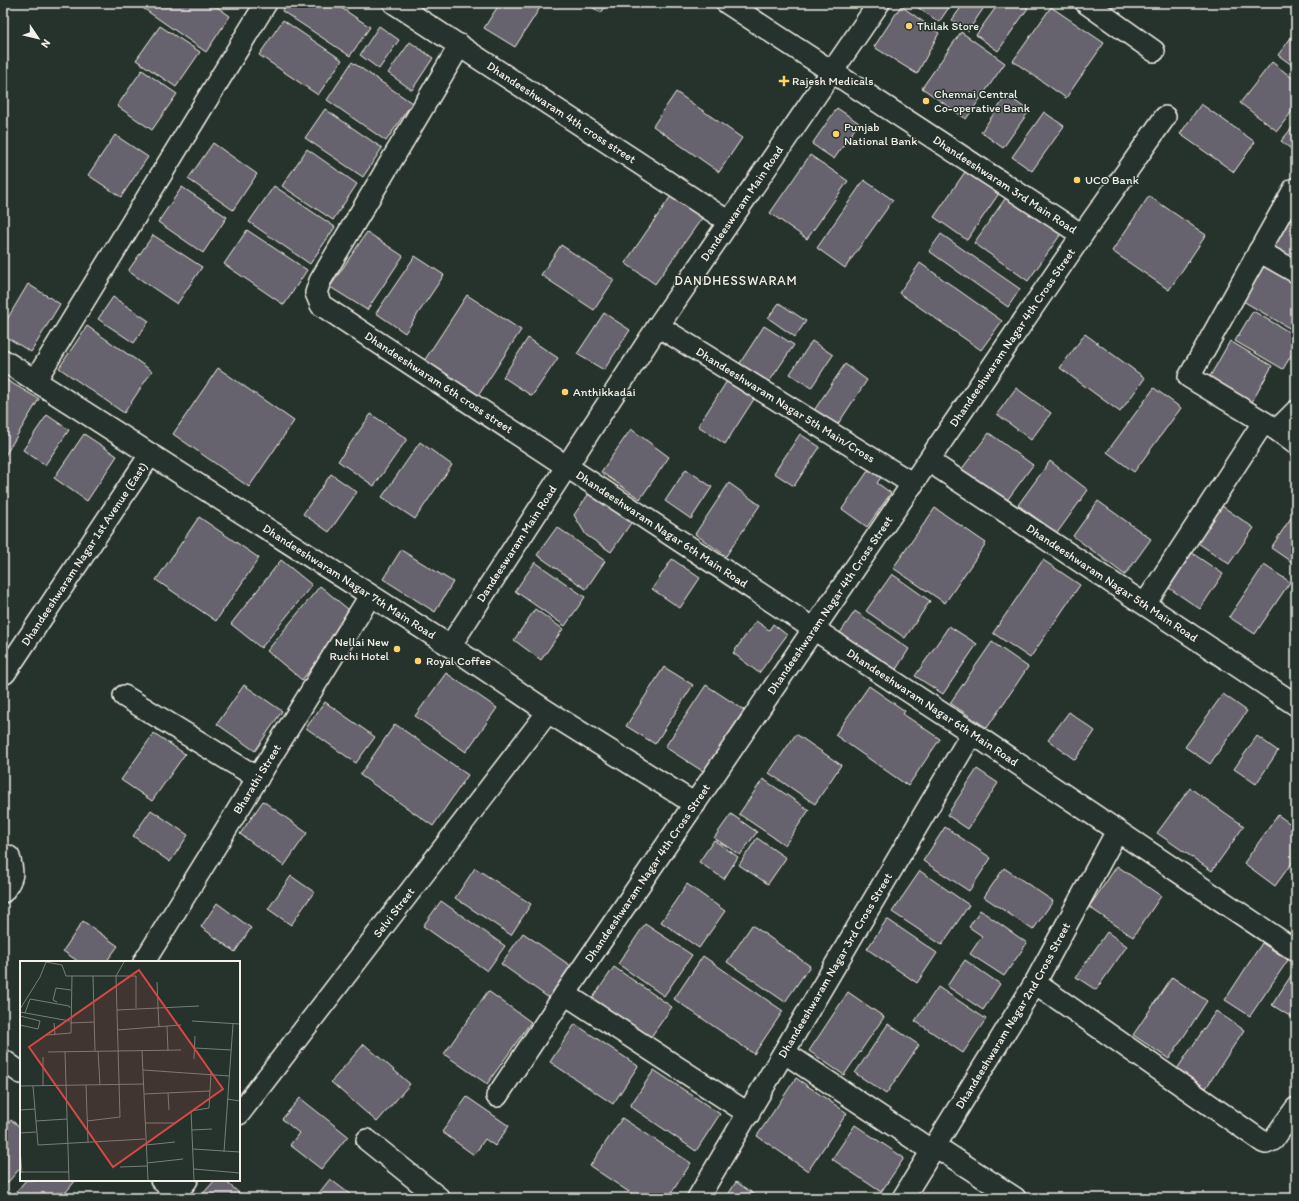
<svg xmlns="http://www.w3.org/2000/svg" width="1299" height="1201" font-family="Itim,sans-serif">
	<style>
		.building { fill: #66636e; stroke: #f4f1e8 }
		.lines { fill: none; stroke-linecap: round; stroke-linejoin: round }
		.street-casing { stroke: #f4f1e8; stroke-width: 24 }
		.street { stroke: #26332d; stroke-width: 21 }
		.poi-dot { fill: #ffd166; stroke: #26332d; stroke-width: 1.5 }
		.labels { text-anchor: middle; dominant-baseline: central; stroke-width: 3; stroke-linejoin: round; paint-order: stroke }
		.poi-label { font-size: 12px; fill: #f4f1e8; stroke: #26332d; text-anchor: start }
		.street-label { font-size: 12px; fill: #f4f1e8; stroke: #26332d }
		.neighbourhood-label { font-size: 13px; letter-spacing: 1px; fill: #f4f1e8; stroke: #26332d }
		.inset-road { fill: none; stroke: #787f78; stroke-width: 1 }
		.view { fill: #da4645; fill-opacity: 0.15; stroke: #da4645; stroke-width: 2 }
		.inset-edge { fill: none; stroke: #f4f1e8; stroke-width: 2 }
	</style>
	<rect width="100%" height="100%" fill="#26332d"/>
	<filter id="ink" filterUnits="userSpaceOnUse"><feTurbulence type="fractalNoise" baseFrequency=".025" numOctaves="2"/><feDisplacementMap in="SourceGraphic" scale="8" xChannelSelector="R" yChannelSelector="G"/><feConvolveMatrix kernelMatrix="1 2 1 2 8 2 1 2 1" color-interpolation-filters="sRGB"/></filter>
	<g filter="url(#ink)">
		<path class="building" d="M142,3H211L230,16L206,52L140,6Z
			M288,3H334L370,27L350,56L282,11Z
			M500,3H543L515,47L484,28Z
			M586,3H608L601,13Z
			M911,3H952L939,22Z
			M964,3H987L968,31L952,20Z
			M999,3H1022L1028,8L998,51L976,35Z
			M901,6L939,33L917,74L874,47Z
			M1051,7L1104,43L1066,98L1013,61Z
			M283,20L342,60L318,95L259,55Z
			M160,26L200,52L176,87L136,60Z
			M379,26L399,40L379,69L360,55Z
			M1296,31V68L1278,55Z
			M961,32L1005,63L966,119L922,88Z
			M410,42L433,58L412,90L388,73Z
			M352,62L412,103L386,141L327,100Z
			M1272,62L1296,81V106L1277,131L1240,103Z
			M142,70L177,94L152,130L117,106Z
			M676,92L742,138L719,172L653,126Z
			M1007,95L1029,111L1003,148L981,132Z
			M1201,104L1255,142L1234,172L1180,134Z
			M837,108L859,123L834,159L812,144Z
			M325,109L382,148L363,177L305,138Z
			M1044,112L1064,126L1032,171L1012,157Z
			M1296,123V153L1281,141Z
			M115,135L148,157L121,197L88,175Z
			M213,143L257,174L233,210L188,179Z
			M307,149L357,184L333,220L282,186Z
			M810,155L848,181L807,239L770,213Z
			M967,169L1000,192L967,240L934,217Z
			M864,180L893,200L845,268L817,248Z
			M274,186L335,227L310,264L249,222Z
			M182,187L227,217L203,253L158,222Z
			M671,196L702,218L655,284L625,263Z
			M1007,196L1061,234L1028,281L974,243Z
			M1149,196L1206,235L1169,290L1112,251Z
			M1296,209V260L1274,247Z
			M247,230L307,270L284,305L224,264Z
			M367,232L403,256L367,310L330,287Z
			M941,234L1020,289L1008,307L929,251Z
			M153,235L202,267L177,304L128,271Z
			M561,245L614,280L594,310L541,275Z
			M415,256L444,275L405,333L376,313Z
			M1266,261L1296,279V332L1243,301Z
			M920,263L1002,321L981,350L899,293Z
			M28,284L60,304L31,352L3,335V326Z
			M467,295L521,330L478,396L424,361Z
			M113,297L149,321L134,343L98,319Z
			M779,303L806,321L795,337L768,318Z
			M1253,311L1296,336V347L1283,369L1235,341Z
			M604,313L630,330L604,370L577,354Z
			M87,326L152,371L124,413L59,368Z
			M764,326L794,345L767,385L738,366Z
			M1085,334L1145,378L1120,412L1060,368Z
			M528,338L558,358L532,396L503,377Z
			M812,341L833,355L811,388L790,374Z
			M1230,341L1272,366L1252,402L1209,378Z
			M845,364L867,380L834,430L811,415Z
			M218,368L294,421L249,487L173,434Z
			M3,378L39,399L3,459Z
			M727,381L754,399L725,444L698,426Z
			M1016,388L1051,413L1031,440L997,414Z
			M1154,388L1181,408L1134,472L1107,452Z
			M371,414L407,439L374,486L338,461Z
			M47,415L69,430L45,465L23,450Z
			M631,429L669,457L640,499L601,472Z
			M989,433L1033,465L1005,503L961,470Z
			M84,434L117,456L87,501L54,478Z
			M800,434L820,447L794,486L774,473Z
			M420,442L452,465L415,519L382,497Z
			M1050,461L1088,490L1057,533L1018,505Z
			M872,465L884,473L877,483L891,493L867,527L842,509Z
			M686,469L712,487L691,519L665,501Z
			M331,474L357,492L329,532L303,514Z
			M729,483L760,505L726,556L695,534Z
			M3,492L8,496L3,503Z
			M590,492L633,520L611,552L586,535L574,515Z
			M1098,501L1151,539L1125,575L1073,536Z
			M1222,506L1254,528L1229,564L1198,543Z
			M935,508L986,543L945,603L893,568Z
			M1296,510V565L1271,548Z
			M199,517L259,558L216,621L156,580Z
			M557,527L605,561L586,589L537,555Z
			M401,550L453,582L435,612L383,579Z
			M1192,553L1223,574L1200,609L1169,588Z
			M672,559L700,578L680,608L652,589Z
			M281,560L312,585L261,648L231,624Z
			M1043,560L1080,585L1030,658L993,633Z
			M535,562L585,597L565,626L515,591Z
			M1264,565L1290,582L1255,634L1229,617Z
			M892,574L930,601L905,638L866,611Z
			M320,586L354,614L302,680L267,651Z
			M535,609L563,629L541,660L514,640Z
			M855,611L909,649L895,671L840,633Z
			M756,621L769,630L773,624L787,635L759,673L733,653Z
			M949,626L977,644L943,694L915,676Z
			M992,642L1028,667L987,728L950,703Z
			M664,667L693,685L655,744L626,726Z
			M446,673L497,708L466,752L415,716Z
			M244,685L282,711L255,751L217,724Z
			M706,685L744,710L704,772L665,747Z
			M869,686L905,711L903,714L940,739L908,786L835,735Z
			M1223,694L1247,711L1210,764L1185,747Z
			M325,702L375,737L356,763L306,728Z
			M1069,712L1095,731L1075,760L1048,740Z
			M395,724L468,775L433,826L360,775Z
			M154,733L185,754L152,801L121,780Z
			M796,734L841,765L815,804L769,773Z
			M1257,736L1278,751L1256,784L1234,769Z
			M977,769L998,783L968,829L947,815Z
			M763,779L809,810L785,845L739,814Z
			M1190,788L1244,826L1212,871L1157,833Z
			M263,801L307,833L284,866L240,834Z
			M151,810L188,835L170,862L133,836Z
			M731,814L757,832L740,855L714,838Z
			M1278,815L1296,828V857L1275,886L1244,863Z
			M945,827L991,858L969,891L923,861Z
			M757,838L786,858L768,884L739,865Z
			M714,840L738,857L724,879L699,862Z
			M1117,866L1161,896L1133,937L1089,907Z
			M475,868L531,904L511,935L455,898Z
			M1004,868L1053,901L1033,930L984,897Z
			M920,871L969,905L942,945L892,912Z
			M291,876L314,892L291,925L268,909Z
			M687,884L725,911L699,948L661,922Z
			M441,901L505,946L487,971L423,926Z
			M217,903L251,928L235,952L201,927Z
			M980,910L1027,943L1004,976L970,954L982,936L969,927Z
			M887,919L937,953L917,983L867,949Z
			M83,921L118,946L106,962H79L63,951Z
			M645,924L692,955L664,996L618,964Z
			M752,925L810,966L785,1002L727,962Z
			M1107,932L1127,946L1096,990L1076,977Z
			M523,933L571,966L549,998L501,964Z
			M1262,943L1288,960L1250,1016L1225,1000Z
			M703,956L783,1011L754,1054L674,999Z
			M965,960L1000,984L983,1010L947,986Z
			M614,967L672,1007L648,1041L590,1002Z
			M1294,971L1296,973V1020L1272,1005Z
			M1172,977L1207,1001L1169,1059L1133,1035Z
			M938,987L986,1019L963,1053L915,1021Z
			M488,991L531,1022L487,1084L444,1054Z
			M848,992L884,1017L844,1075L809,1051Z
			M1216,1011L1244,1030L1206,1088L1177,1069Z
			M575,1024L638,1066L613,1104L550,1062Z
			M888,1024L919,1045L886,1094L855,1073Z
			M364,1044L410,1084L377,1122L331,1082Z
			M654,1070L720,1114L696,1151L630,1106Z
			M796,1078L847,1113L808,1171L757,1136Z
			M467,1097L509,1126L495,1146L485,1139L474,1155L442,1132Z
			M300,1098L348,1136L321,1169L290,1145L299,1133L282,1119Z
			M622,1118L691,1163L668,1198H638L590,1166Z
			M11,1120L21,1128V1167L3,1188V1130Z
			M855,1125L904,1158L881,1192L832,1159Z
			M330,1179L351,1195L348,1198H315Z
			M26,1180H76L61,1198H11Z
			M215,1180H224L245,1198H199Z
			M736,1182L760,1198H726Z
			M578,1194L583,1198H574Z"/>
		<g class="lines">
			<defs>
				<g id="street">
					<path id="s1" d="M394,3L729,222"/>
					<path id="s2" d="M727,3L1082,235"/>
					<path d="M1086,3L1154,51"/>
					<path id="s3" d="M460,45L320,281L316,293L321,305L972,733L1296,951"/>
					<path d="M1294,189L1189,377L1277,430L1296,444"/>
					<path d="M1259,251L1296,272"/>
					<path id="s4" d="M658,326L913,484"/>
					<path id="s5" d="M3,360L450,646L548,712L695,804"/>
					<path d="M35,381L266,3"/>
					<path d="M1277,430L1296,411"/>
					<path id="s6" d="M929,461L1296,705"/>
					<path d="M1145,604L1263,423"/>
					<path id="s7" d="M450,646L658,326L879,3"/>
					<path id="s8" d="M5,673L150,455"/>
					<path d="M124,696L258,778"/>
					<path d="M3,854L9,857C14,874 13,878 3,892"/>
					<path id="s9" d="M144,962L370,596"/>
					<path d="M1035,983L1263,1142L1266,1143L1273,1140L1296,1108"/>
					<path d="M565,994L749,1114"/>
					<path d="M785,1053L932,1151"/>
					<path d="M3,1060L21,1073"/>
					<path id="s10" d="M497,1096L565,994L1082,235L1165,117"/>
					<path id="s11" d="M239,1114L548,712"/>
					<path d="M367,1140L439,1198"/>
					<path d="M935,1146L1015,1198"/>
					<path d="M161,1180L177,1193"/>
					<path d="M172,1198L187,1180"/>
					<path id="s12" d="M698,1198L972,733"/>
					<path id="s13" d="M903,1198L1035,983L1117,831"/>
				</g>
			</defs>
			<use href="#street" class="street-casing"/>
			<use href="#street" class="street"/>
		</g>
	</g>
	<g class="poi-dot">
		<circle cx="909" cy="26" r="4"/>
		<path d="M782 75h4v4h4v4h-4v4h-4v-4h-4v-4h4z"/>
		<circle cx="926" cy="101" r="4"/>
		<circle cx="836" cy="134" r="4"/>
		<circle cx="1077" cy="180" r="4"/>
		<circle cx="565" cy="392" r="4"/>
		<circle cx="397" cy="649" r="4"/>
		<circle cx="418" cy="661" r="4"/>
	</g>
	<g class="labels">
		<g class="poi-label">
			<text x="917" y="26">Thilak Store</text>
			<text x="792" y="81">Rajesh Medicals</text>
			<text x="934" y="94">Chennai Central<tspan x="934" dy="14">Co-operative Bank</tspan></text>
			<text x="844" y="127">Punjab<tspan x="844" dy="14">National Bank</tspan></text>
			<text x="1085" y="180">UCO Bank</text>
			<text x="573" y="392">Anthikkadai</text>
			<text x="389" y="642" text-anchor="end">Nellai New<tspan x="389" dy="14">Ruchi Hotel</tspan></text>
			<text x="426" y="661">Royal Coffee</text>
		</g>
		<g class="street-label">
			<text stroke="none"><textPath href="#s1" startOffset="200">Dhandeeshwaram 4th cross street</textPath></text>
			<text stroke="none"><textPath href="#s2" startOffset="332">Dhandeeshwaram 3rd Main Road</textPath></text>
			<text stroke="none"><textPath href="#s7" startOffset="530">Dandeeswaram Main Road</textPath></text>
			<text stroke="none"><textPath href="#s10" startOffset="917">Dhandeeshwaram Nagar 4th Cross Street</textPath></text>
			<text stroke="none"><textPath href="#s3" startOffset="441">Dhandeeshwaram 6th cross street</textPath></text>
			<text stroke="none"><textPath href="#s4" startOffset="150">Dhandeeshwaram Nagar 5th Main/Cross</textPath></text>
			<text stroke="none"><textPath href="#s3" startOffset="708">Dhandeeshwaram Nagar 6th Main Road</textPath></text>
			<text stroke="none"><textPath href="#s7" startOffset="122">Dandeeswaram Main Road</textPath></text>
			<text stroke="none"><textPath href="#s8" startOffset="143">Dhandeeshwaram Nagar 1st Avenue (East)</textPath></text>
			<text stroke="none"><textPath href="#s5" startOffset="411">Dhandeeshwaram Nagar 7th Main Road</textPath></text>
			<text stroke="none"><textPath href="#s6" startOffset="220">Dhandeeshwaram Nagar 5th Main Road</textPath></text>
			<text stroke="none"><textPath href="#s10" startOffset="593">Dhandeeshwaram Nagar 4th Cross Street</textPath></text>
			<text stroke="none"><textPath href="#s3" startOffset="1032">Dhandeeshwaram Nagar 6th Main Road</textPath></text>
			<text stroke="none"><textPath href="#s9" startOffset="215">Bharathi Street</textPath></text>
			<text stroke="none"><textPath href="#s10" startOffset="269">Dhandeeshwaram Nagar 4th Cross Street</textPath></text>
			<text stroke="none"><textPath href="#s11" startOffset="254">Selvi Street</textPath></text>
			<text stroke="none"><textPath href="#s12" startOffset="270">Dhandeeshwaram Nagar 3rd Cross Street</textPath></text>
			<text stroke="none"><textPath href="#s13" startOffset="213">Dhandeeshwaram Nagar 2nd Cross Street</textPath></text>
		</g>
		<g class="neighbourhood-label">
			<text x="736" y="280">DANDHESSWARAM</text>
		</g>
	</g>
	<g transform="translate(20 961)">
		<rect width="220" height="220" fill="#26332d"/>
		<path class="inset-road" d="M26,1L42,4L46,15H116V47M73,15L75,90M137,21L138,46M37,41L33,39L36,27L51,29M138,46L139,66M0,48L20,16L26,1M97,49L179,45M0,51L50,60M5,52L10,38L49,45L50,47M0,55L20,60L18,68L0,64M172,60L220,63M34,62L35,74M50,62L74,61M147,65L148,90M97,69L161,64M27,74L51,72L52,15M175,87L211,89M78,90L80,124M122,90L128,219M28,91L161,89M45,91L49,219M174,98L175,75M123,109L209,115M66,124L68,181M0,125L123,123M13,125L18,184L125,178M23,125V96M148,132L149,149M124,133L190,130M207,138L220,140M0,149L15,148M16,160L47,158M67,160L100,156L96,15L104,1M125,162H154M172,169L192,168M0,172L16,171M126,184L155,181M0,188L2,212M173,188L220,191M204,191L213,63M127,202L163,198M100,206L127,205M174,208L220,212M0,211H49M174,219L171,150L189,147L191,112"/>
		<path class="view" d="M119,9L203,128L93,206L9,86Z"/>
		<rect width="220" height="220" class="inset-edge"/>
	</g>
	<rect width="1299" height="1201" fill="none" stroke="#26332d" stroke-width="16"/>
	<rect x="8" y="8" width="1283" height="1185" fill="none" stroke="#f4f1e8" stroke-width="1.5" filter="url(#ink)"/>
	<g transform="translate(38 38) rotate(125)" stroke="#26332d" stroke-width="3" paint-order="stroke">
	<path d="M0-3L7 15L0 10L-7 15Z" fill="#f4f1e8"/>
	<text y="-6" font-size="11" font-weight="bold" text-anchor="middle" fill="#f4f1e8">N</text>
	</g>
</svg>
